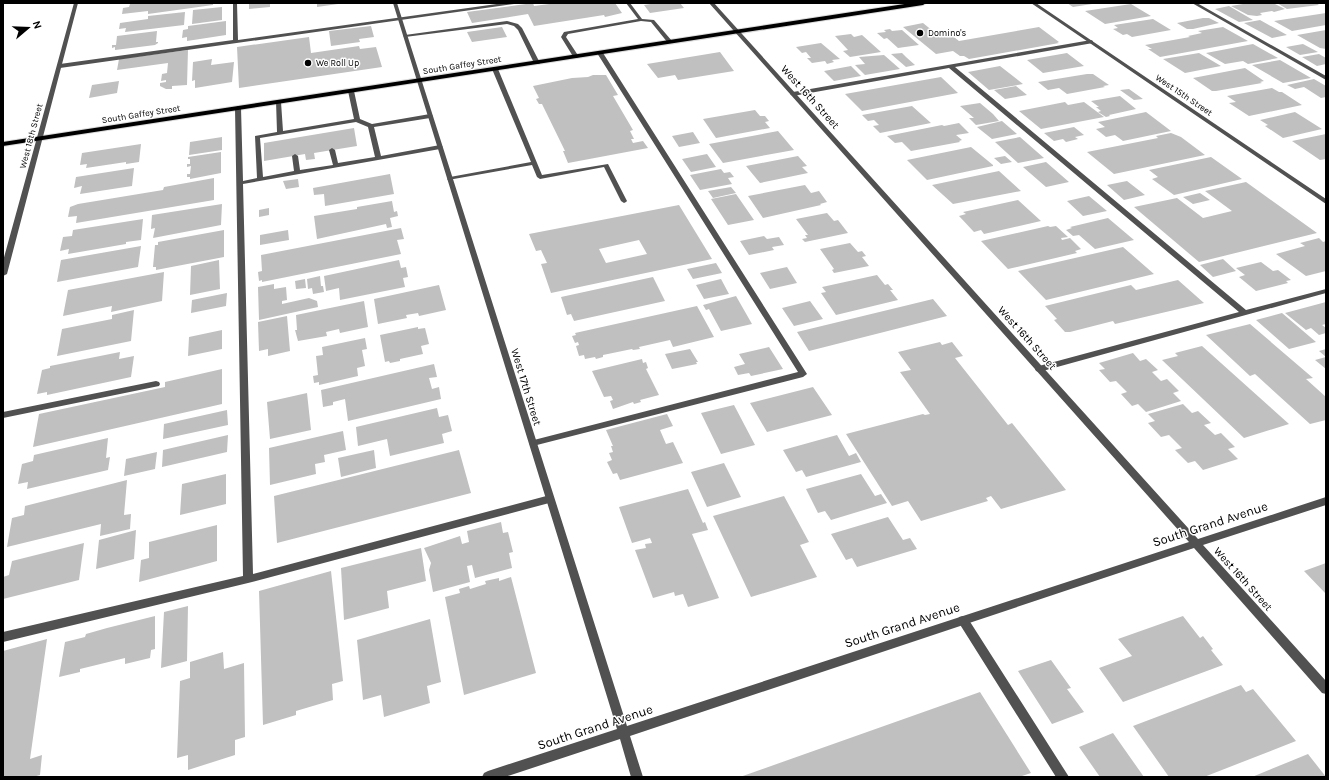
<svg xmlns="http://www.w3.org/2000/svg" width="1329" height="780" font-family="Karla,sans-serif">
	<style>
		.building { fill: #c0c0c0; fill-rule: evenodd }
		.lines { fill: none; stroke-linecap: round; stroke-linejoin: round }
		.primary-casing { stroke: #dbdbdb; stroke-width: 2 }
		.lane { fill: #515151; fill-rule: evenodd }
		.street { fill: #515151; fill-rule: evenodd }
		.primary { fill: #000; fill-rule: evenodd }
		.poi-dot { fill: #000; stroke: #fff; stroke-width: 1.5 }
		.labels { text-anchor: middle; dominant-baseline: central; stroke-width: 3; stroke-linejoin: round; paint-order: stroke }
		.far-poi-label { font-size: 9px; fill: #000; stroke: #fff; text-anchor: start }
		.far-street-label { font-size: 9px; fill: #000; stroke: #fff }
		.street-label { font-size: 11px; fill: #000; stroke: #fff }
		.near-street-label { font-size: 13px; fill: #000; stroke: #fff }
	</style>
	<rect width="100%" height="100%" fill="#fff"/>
	<path class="building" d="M135,3H213V5L148,14V11L122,14L123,8L129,7L130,4Z
		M249,3H270V7L249,9Z
		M317,3H338V4L317,7Z
		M533,3L534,6L557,3H572L573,4L615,3L622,13L605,17L604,15L534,26L528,14L472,23L467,12Z
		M657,3H680L684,8L650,13L644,5Z
		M1067,3H1092V4L1073,7Z
		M1249,3H1273L1285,9L1274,12L1272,11L1260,13L1262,15L1257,16L1248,15L1231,6Z
		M1277,3H1316L1319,5L1287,9Z
		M1131,4L1151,16L1105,24L1085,11Z
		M1229,6L1253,20L1239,22L1215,9Z
		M222,7V20L192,24L193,10Z
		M185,12L184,25L125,32L126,28L119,29L120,23L148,19V16Z
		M1326,13V25L1292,31L1274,21Z
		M1203,18H1209L1219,23L1193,29H1187L1177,23Z
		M1153,19L1171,30L1132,37L1127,34L1123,35L1113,29L1118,28L1114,25Z
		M1260,20L1287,35L1272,38L1244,23Z
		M226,21V35L187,41V37L182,38L183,30L188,29V26Z
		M923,23L939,36L950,34L959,41L1039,27L1059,42H1057L1059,43L969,59L964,56H960L953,51L936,54L903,27Z
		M371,26L374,37L359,39L360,42L331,46L329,31Z
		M502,27L507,37L472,42L467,32Z
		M1223,27L1248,41L1160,57L1148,49H1152L1145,45L1190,37L1188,36L1202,33L1198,31Z
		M890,29L892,31L902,30L919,45L898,48L887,38L884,39L877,33L886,32L884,30Z
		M1326,30V49L1320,48L1297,35Z
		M157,31L156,42H158V43L155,45L115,50V47L112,48V45H116L117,36Z
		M851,34L854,37L862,35L881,52L850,57L843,51L848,50L835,36Z
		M309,37L311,53L359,46L360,49L376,47L382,67L239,88L237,47Z
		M821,43L840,59L832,60L834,62L827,64L825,61L812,63L807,58H811L806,52L802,53L796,47Z
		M1253,44L1278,58L1248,64L1243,61L1225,64L1206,53Z
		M1303,44L1318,52L1300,55L1286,47Z
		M188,50L187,85L172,86V89H166L160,86V83L166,82V80L161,81L162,74L167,73L168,63L117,70L119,59Z
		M720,52L734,71L678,80L675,75L658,78L647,64Z
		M902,53L906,57L915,65L906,67L891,54Z
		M1067,53L1084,66L1043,73L1027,60Z
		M1199,53L1221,66L1185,73L1163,59Z
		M1319,54L1326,58V64L1317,66L1302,57Z
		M884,55L900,69L865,75L855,65L865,64L859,57Z
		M212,59L211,65L234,62L232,82L195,88V80L192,81L193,62Z
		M1280,60L1311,78L1283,83L1252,65Z
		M851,66L861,76L834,81L824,71Z
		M1000,66L1023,84L989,90L968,72Z
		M1245,68L1264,81L1260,82L1262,83L1216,91H1212L1193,78Z
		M1087,74H1093L1109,85L1103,86L1105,87L1067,94L1059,88L1048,90L1038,82Z
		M593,75H606L618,95L613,96L633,130L630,131L634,139H631L633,143L643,141L648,148L568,163L563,151H565L542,104H539L536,99L539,98L533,86L572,78L588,77Z
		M941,77L958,93L862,111L845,94Z
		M1314,79L1326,86V97L1321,98L1304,87L1295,89L1287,85Z
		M119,81L117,93L89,98L92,85Z
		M1016,86L1027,95L1005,99L994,90Z
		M1272,88L1279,92H1282L1302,105L1249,116L1229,103L1236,102L1227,96Z
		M1129,89L1143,99L1134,100L1120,90Z
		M1120,96L1136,109L1109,115L1110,116L1106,117L1098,112L1101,111L1096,107H1099L1091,101Z
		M1065,102L1068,105L1084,102L1104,117L1041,129L1019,111Z
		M980,103L993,114L999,121L976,125L969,118H974L960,106Z
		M912,106L931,123L880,133L873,126L879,125L874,120L868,121L862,115Z
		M755,110L760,116H765L769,121L765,122L770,128L716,138L703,119Z
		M1146,112L1171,131L1123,141L1115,135L1106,137L1096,129L1105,127L1098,122Z
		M1295,112L1322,129L1283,138L1265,126L1268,125L1260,120Z
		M1002,121L1017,134L992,139L977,127Z
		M959,123L969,133L956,135L962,140L959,141L960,142L911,151L902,142L895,143L887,136L942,125L944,126Z
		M1074,127L1084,135L1075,137L1078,139L1066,142L1063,139L1054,141L1044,133Z
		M354,128L357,146L314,153L315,159L306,160L305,154L264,161V143Z
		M778,131L794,150L723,163L709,144Z
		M693,132L700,143L679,147L672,136Z
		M1171,133L1181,137L1205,155L1114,174L1087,152L1158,138L1156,136Z
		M1326,134V159L1320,160L1292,141Z
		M222,137V150L189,155L190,142Z
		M1020,137L1044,158L1018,163L995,142Z
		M141,144L139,162L126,164V162L86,168L87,164L80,165L82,153Z
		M971,147L993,165V166L927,180L907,160Z
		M221,152V173L190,179V177H187V174H190L191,166L187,167V164H190V159H188V157Z
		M707,154L716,167L691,172L682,159Z
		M798,156L807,166L802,167L808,173L760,183L746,166Z
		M1005,156L1012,162L1001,164L994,158Z
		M1211,157L1242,179L1174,195L1152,179L1158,177L1149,170Z
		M1046,162L1069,182L1046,187L1023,167Z
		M134,168L132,186L80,194L82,186L74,188L76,177Z
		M721,169L724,173L730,172L734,177L728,178L732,184L700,190L690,175Z
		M999,171L1021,191L953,204L932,185Z
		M390,174L394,194L325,206L324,194L314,195L313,188Z
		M214,178V200L76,223L77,216L68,217L70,207L78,204L163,190L164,187Z
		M298,179L299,187L286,189L283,181Z
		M1127,181L1145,195L1124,200L1107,185Z
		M1246,182L1317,233L1199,262L1134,207L1177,198L1203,218L1232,211L1205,191Z
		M805,185L811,193L819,191L827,202L820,204L821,205L763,218L748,196Z
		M731,187L736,193L713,198L708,191Z
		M1200,193L1210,200L1193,204L1183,197Z
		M736,194L754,220L728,225L711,199Z
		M1089,196L1107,211L1083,216L1067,201Z
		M1018,200L1041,221L984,234L981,230L974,232L959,216L966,214L963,212Z
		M392,201L394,212L397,211L398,216L390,218L392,227L387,228L386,224L317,239L314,216L357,209V207Z
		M222,204L221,225L153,238L155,228L151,229L152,215Z
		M679,205L712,259L551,293L541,264L547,263L541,250L536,251L529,234ZM639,240L647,254L606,263L599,249Z
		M269,208V215L259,217V210Z
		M827,213L834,221L838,220L848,233L805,242L802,239L807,238L805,235H808L796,219Z
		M1108,218L1134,240L1095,249L1079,235L1073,236L1066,230L1072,228L1070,227Z
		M143,219L141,240L126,242V244L68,254L69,249L60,251L63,237L72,236L73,230Z
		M1048,226L1050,227L1056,226L1068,237L1061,238L1062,240L1070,238L1081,249L1075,251L1077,253L1008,269L981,241Z
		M401,228L404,239L397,240L401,254L262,282V280L259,281L258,272L262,271L261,255Z
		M224,230V257L156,270V267H153L155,245H158V242Z
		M288,230L289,240L260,245V235Z
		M764,236L767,239L779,237L784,245L772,247L774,250L749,255L740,241Z
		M1319,238L1323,242L1326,241V271L1306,276L1276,254L1305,246L1300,243Z
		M850,243L858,252L862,251L866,256L862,257L869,266L834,273L832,270L834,269L820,249Z
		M141,246L138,267L57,282L61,260Z
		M1123,247L1154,274L1046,300L1018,271Z
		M1223,259L1236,271L1213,277L1200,265Z
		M219,260L220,289L190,295L191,266Z
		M399,260L401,268L406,267L408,277L403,278L405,287L340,300L339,288L326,291L324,276Z
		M1261,262L1273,271L1278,270L1291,280L1286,281L1288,283L1256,291L1239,277L1245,275L1236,268Z
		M716,263L722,273L693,279L687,269Z
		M787,267L797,283L770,289L760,273Z
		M164,272L162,301L111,312L112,306L63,316L68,290Z
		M877,275L885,285L888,284L893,290H890L898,300L836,315L821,293L826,292L822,287Z
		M320,276L321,286H323L324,292L313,294L312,288L308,289L307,279Z
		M653,277L665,301L574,321L571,314L567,315L561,297Z
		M305,279L306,288L296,289L295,281Z
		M721,279L729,294L704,299L696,285Z
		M1178,280L1204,303L1115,324L1113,321L1070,332H1065L1054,320L1057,319L1045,306L1131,285L1136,290Z
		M274,284V289L286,287L287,300L282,301V304L309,298L317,301L318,307L259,320L258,287Z
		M439,285L446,310L419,316L418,313L406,315L407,318L378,324L374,299Z
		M227,293L226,306L191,313L192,300Z
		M736,296L752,324L721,331L709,309L706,310L703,305Z
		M933,299L947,316L809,351L797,332Z
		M364,301L368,327L340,333L339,329L326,332L327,336L298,341L295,330H297L296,315Z
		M810,301L823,319L794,326L782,308Z
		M1326,302V324L1322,325L1326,328V333L1319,335L1311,328L1306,330L1285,313Z
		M697,306L714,337L673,347L670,340L639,347L640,349L633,350L632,349L603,355V357L596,359L595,357L585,359L584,355L579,356L576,346L579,345L578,342L575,343L572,336L576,335L575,333Z
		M134,310L131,341L57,356L62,329L112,319V315Z
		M1282,313L1316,342L1289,349L1256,320Z
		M287,316L290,351L268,356V349L259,351L258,322Z
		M1250,324L1313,378L1306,379L1326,397V420L1310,424L1255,374L1250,376L1206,335Z
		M418,327V329L425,328L429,344L421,346L423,354L400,359V361L390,363L389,361L385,362L380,335Z
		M222,330V349L188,356L189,337Z
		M365,338L367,349L362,350L365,366L357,368L358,376L319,385V382L314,383L313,376L318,375L316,356L323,355L322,347Z
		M940,342L942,345L952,342L963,356L955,358L1008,425L1012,423L1066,490L1001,509L991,496L986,498L988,501L921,521L908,501L892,506L846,434L923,414L925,415L930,414L900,372L911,370L898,352Z
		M1202,346L1289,424L1244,438L1162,360L1178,356L1175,353Z
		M769,347L783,369L751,376L749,373L738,375L734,367L745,364L739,354Z
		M690,349L698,362H696L697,364L672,369L665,354Z
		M1326,349V369L1315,360L1326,357L1319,351Z
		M120,352L119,359L134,356L131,377L47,395V392L37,394L42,370L50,368V366Z
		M1133,353L1140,361L1146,359L1158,370L1152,372L1161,381L1167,379L1179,391L1173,393L1181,401L1146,412L1138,404L1132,406L1121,394L1127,392L1116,381L1110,382L1099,370L1105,369L1099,363Z
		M642,359L643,363L646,362L648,368L646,369L659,395L640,400L641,402L634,404L633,402L613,409L610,401L613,400L611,396L604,397L592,371Z
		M434,364L437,377L429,378L432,389L439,387L441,399L348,421L345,399L333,402V405L323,407L321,390Z
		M222,369V404L33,447L39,414L165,387V382Z
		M813,387L832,415L767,432L750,403Z
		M307,393L311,430L270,439L267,402Z
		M1183,404L1192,413L1198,411L1211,423L1204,425L1215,435L1221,433L1235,447L1228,449L1238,459L1203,470L1195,461L1188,463L1175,450L1182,448L1169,435L1161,437L1148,423L1155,421L1148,414Z
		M734,405L755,445L721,454L701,413Z
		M437,408L439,417L448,415L452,431L442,434L444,443L390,456L387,439L358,446L356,427Z
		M227,410L228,425L163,439L164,424Z
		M667,414L673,426L660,430L666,444L673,442L683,463L620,480L617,473L613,474L607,462L612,460L609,453L613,452L611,446H613L606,430Z
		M343,431L346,450L324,455L325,462L315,464L316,474L270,485L269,448Z
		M228,435L227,452L162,467L163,450Z
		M837,435L849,456L856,453L861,462L806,477L802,470L796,472L783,450Z
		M108,438L106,458L110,457L108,470L27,489L28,482L18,484L22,464L33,461L34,455Z
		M374,450L376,468L341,477L338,458Z
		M459,450L471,493L277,543L274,496Z
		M157,452L155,469L124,476L126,459Z
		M724,463L741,497L707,507L691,472Z
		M226,474V504L180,515L182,484Z
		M861,474L875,496L881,494L887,503L831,520L825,511L818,513L806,489Z
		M127,480L124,515L131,514L130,529L100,536L101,524L7,547L12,518L24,515L25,506Z
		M688,489L703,523L705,522L708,530L692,534L719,598L688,607L683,594L675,596L674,592L653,598L635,550L646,548L645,544L652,543L650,538L632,543L619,507Z
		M784,496L809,542L800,545L817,577L751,597L713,516Z
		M888,517L903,540L910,538L917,549L857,567L852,558L846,560L831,534Z
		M501,522L503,533L508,532L513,552L509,553L512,568L475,578L472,565L467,566L470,582L433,592L429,570L431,563L424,548L460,536L462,544L469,542L467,531Z
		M217,525V561L139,582L141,560L149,558V542Z
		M136,530L134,559L96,569L99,540Z
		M84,543L79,580L3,599V577L9,575L12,561Z
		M421,548L426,581L387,591L389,608L344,620L341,568Z
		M1326,563V594L1304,571Z
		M331,571L343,681L332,684L333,700L296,711V715L263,725L259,591Z
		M511,577L536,673L464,695L445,597L460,593L459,589L469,586L470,589L486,584L485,581L499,578V581Z
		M188,606L187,661L161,668L164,612Z
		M155,616V649L151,650L150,658L125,664V658L80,669V672L59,677L65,642L85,637L86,634L107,628Z
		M1183,616L1200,638L1203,636L1213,649L1211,650L1223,665L1123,702L1099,668L1132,656L1118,639Z
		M430,619L441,682L427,686L430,703L384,717L381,695L363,700L357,640Z
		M47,639L30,759L42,755L40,775L33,777H3V651Z
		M223,652L224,669L244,663L245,737L235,740V755L188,770V755L177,758L180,681L190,678V662Z
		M1051,660L1071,688L1067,689L1084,712L1052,724L1018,671Z
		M1241,685L1246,692L1253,689L1296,741L1204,777H1169L1133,726Z
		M980,692L1031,773L1019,777H740Z
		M1113,733L1144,777H1100L1079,747Z
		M1308,754L1326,777H1252Z"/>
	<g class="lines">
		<defs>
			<path id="primary" d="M911,3H926L923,5L3,146V142Z"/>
		</defs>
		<use href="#primary" class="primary-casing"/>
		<path class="lane" d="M233,3H237L238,40L504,3H516L514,4L60,68L57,66L60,64L233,40Z
			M626,3H630L642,19L654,20L672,41V43H668L651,22L641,21L568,34L566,37L579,57L574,58L561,37L564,32L638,19Z
			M1192,3H1197L1326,76V80Z
			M507,21L518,24L522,28L540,63L539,64L534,63L518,30L514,26L507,24L405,37L403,36L405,35Z
			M1091,40L1093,41V43L955,67L1246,310L1326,289V293L1039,372L1036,371L1035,369L1039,366L1239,312L949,68L793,96L790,94L793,92Z
			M600,51L603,53L807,374L803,377L533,446L530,445L529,443L530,441L798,372L597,53Z
			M495,67L498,69L542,175L608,164L627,201L626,202L624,203L621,201L604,167L540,179L537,177L532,165L448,180L447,179L450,177L531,162L492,69Z
			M351,89L354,91L360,119L372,124L430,114L433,116L430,118L374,127L381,156L440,145L443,147L440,149L243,184L253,574L550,495L553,496L554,499L553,502L248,583L3,642V632L243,576L235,108L238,106L241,108L243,181L257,178L255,136L277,132L276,101L281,102L283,131L354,119L348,91ZM356,122L368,127L375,157L338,163L335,150L332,148L329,150L333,165L300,170L298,156L295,154L292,156L294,171L263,177L260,138Z
			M156,381L159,382L160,384L159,386L3,418V412Z
			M963,616L967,617L1069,777H1056L959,623L958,620L959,617Z"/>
		<path class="street" d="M74,3H78L7,274L3,276V261Z
			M393,3H397L627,726L1189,542L709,3H714L1198,539L1326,497V505L1203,545L1326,681V694L1322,693L1194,548L630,736L643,777H631L620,739L505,777H482L484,773L488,771L617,729Z
			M1031,3H1036L1326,199V204Z"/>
		<use href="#primary" class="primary"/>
	</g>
	<g class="poi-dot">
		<circle cx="920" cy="33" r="4"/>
		<circle cx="308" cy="63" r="4"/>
	</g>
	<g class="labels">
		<g class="far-poi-label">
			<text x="928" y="33">Domino's</text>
			<text x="316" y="63">We Roll Up</text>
		</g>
		<g class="far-street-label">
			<text transform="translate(462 65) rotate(-9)">South Gaffey Street</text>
			<text transform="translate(1184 95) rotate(34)">West 15th Street</text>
			<text transform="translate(141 114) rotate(-9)">South Gaffey Street</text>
			<text transform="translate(31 136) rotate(-75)">West 18th Street</text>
		</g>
		<g class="street-label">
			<text transform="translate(810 97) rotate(48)">West 16th Street</text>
			<text transform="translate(1027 338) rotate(48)">West 16th Street</text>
			<text transform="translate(526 387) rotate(73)">West 17th Street</text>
			<text transform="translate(1243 579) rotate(48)">West 16th Street</text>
		</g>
		<g class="near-street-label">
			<text transform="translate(1210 524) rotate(-18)">South Grand Avenue</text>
			<text transform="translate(902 625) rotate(-18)">South Grand Avenue</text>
			<text transform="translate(595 727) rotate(-18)">South Grand Avenue</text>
		</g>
	</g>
	<rect width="1329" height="780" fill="none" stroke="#000000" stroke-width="8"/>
	<g transform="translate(28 28) rotate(71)" stroke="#ffffff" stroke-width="3" paint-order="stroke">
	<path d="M0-3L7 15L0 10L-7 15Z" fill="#000000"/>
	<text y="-6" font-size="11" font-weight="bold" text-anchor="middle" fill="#000000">N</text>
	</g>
</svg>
